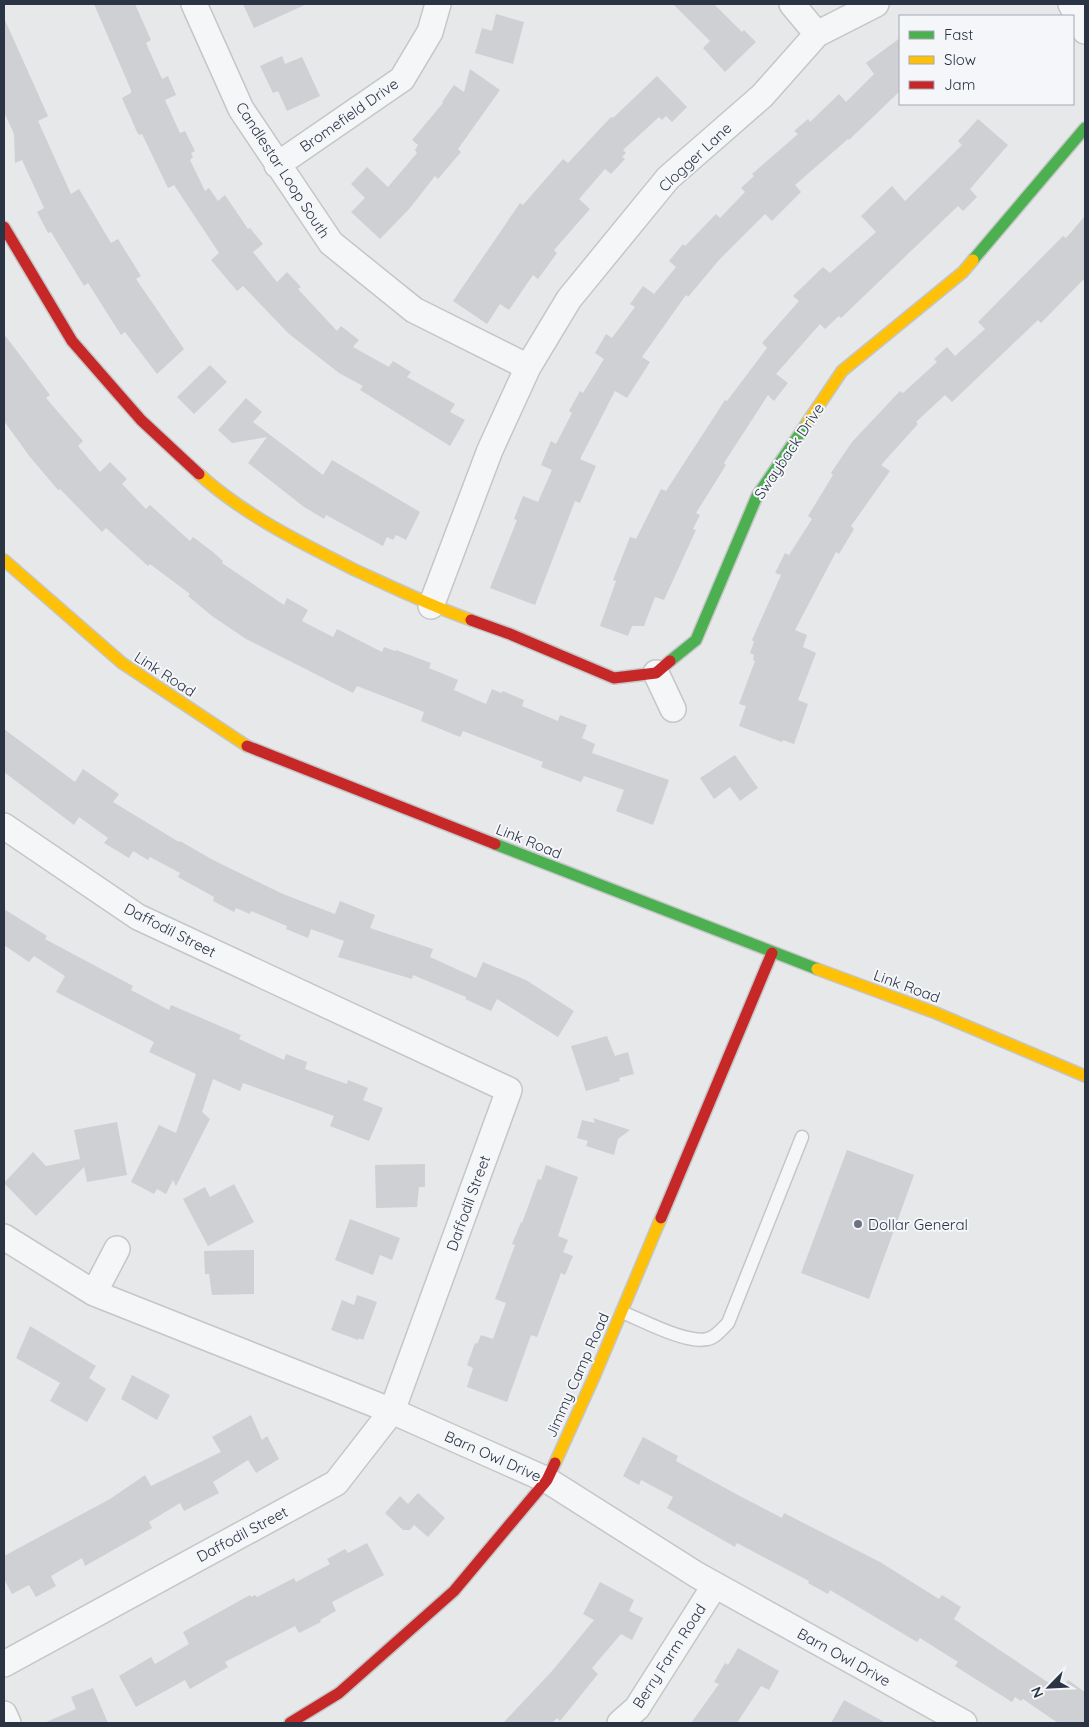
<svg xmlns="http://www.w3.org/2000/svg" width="1089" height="1727" font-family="Quicksand,sans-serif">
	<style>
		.building { fill: #ced0d3 }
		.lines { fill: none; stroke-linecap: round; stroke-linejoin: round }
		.lane-casing { stroke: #c4c6c8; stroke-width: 15 }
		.street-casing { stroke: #c4c6c8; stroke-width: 28 }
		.fast-casing { stroke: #c4c6c8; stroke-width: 14 }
		.slow-casing { stroke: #c4c6c8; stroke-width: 14 }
		.jam-casing { stroke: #c4c6c8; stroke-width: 14 }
		.lane { stroke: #f5f6f7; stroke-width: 12 }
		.street { stroke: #f5f6f7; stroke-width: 25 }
		.fast { stroke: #4caf50; stroke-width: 11 }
		.slow { stroke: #ffc107; stroke-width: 11 }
		.jam { stroke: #c62828; stroke-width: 11 }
		.poi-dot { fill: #6c737f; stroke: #f4f6f9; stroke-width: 2 }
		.labels { text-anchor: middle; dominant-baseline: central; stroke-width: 4; stroke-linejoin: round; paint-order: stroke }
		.street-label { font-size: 15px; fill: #2b3445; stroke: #f4f6f9 }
		.poi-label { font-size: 15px; fill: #2b3445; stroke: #f4f6f9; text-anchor: start }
	</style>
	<rect width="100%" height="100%" fill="#e6e8ea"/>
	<path class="building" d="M94,4H135L151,40L146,43L162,79L168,76L176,95L165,100L180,133L185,131L195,151L191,153L193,157L190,160L205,191L209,188L218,201L225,195L248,229L250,228L263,244L253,252L277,282L287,272L301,287L298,289L337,331L341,326L359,340L353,347L389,367L393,361L411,372L407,377L455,404L450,412L465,420L450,446L360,390L363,386L339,373L288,333L243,286L237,291L211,260L219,253L174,185L168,188L142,134L139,135L137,132L122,98L131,93V90Z
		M243,4H307L254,28Z
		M673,4H714L742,32L744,30L756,42L725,72L703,48L710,41Z
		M496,14L524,22L513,64L475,53L482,28L492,31Z
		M4,18L48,116L38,121L71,194L79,189L111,243L118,239L141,276L136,279L184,349L157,374L125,332L121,335L88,283L84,286L51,232L48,233L37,212L44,208L22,160L15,163L14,134L4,112Z
		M900,38V91L849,140L848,139L795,185L801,192L772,221L765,214L719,260L688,297L686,295L642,357L650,362L627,398L615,391L580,459L596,466L580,503L575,501L535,605L490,588L517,520L514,519L523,496L538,502L552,470L541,465L551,441L556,444L572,413L569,411L580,391L583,393L604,359L595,353L606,334L612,338L635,307L630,304L643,286L654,294L676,267L669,261L683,244L685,246L716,214L720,218L745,192L741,188L754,176L752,174L798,134L794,131L808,119L810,122L839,94L846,102L874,74L866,63Z
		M282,56L285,64L302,57L320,96L287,111L278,91L273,93L260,66Z
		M470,69L500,90L458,149L461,152L438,179L435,176L410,208L380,239L351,212L365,198L351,184L367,167L388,187L417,153L415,150L418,145L412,140L443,103L442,102L454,85L464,92Z
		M657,76L687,107L672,122L666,116L662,120L659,117L623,150L626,153L622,157L625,159L611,174L605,169L579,199L590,209L554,250L557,253L538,279L533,275L509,310L500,304L487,324L453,301L520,203L523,205L563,159L568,163L611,117L613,118Z
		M978,119L1008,145L970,189L977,197L963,211L958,206L841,318L839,316L825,329L820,324L776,374L788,383L774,401L768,395L724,463L726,465L696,513L700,515L693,529L696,530L664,600L655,597L644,626H632L628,636L600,626L616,581L613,580L630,537L636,539L661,489L666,491L725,400L727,401L767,348L762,343L799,301L793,296L823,267L830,273L876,232L861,216L892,186L905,201L962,145L958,141Z
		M1085,216V278L1041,323L1038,320L952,402L945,395L916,422L918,424L881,465L890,471L851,526L854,529L839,554L836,552L795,630L807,635L803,647L816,653L798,700L808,704L794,744L783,740L782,742L739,726L746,706L739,704L755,661L753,660L754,655L750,653L754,642L752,640L781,575L775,573L785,553L789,555L812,519L808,516L833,475L831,473L839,461L852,442L900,391L903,393L937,362L934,359L947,347L955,356L985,329L978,322L1063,236L1066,238Z
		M4,334L50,395L46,398L83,441L78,446L100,472L110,462L127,479L122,484L146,509L150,505L190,541L193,537L213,552L223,561L222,563L284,605L287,598L308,610L302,621L333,637L337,629L382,652L384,647L395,651L396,650L431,663L429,668L458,680L454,690L486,704L492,689L501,693L503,691L524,700L522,706L558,721L560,715L587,725L582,738L595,744L592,753L669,780L653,825L616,811L624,790L584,776L581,782L541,767L543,762L463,731L460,737L421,721L424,712L357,686L353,693L246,639L212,616L188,596L190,594L150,564L148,566L106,528L102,532L60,489L58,490L30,457L4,421Z
		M210,365L227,382L194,414L177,397Z
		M246,398L262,412L253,422L323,475L332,460L420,512L406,540L396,535L393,540L387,537L383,546L326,515L324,519L304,507L248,463L267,437L232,443L218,430Z
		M4,729L75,782L83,769L119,794L113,802L179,842L180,841L213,860L283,894L335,914L340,901L375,915L370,928L433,949L430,957L476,978L483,962L526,980L574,1011L558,1037L497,999L491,1011L465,999L466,997L413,975L412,979L338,957L344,941L311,929L308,938L286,929L287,926L251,911L250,914L236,908L234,912L213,901L214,897L178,877L180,873L150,857L148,860L133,851L129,858L104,843L108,838L79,817L74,825L4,772Z
		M735,755L758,788L740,801L730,787L714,799L700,778Z
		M4,909L47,936L45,939L133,986L131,990L169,1010L171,1005L241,1035L239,1039L284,1060L286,1054L307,1062L305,1069L347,1084L348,1080L368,1088L363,1100L383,1108L369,1141L330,1126L334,1116L243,1083L240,1091L213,1079L202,1112L210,1119L176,1186L173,1180L166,1194L157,1189L154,1194L131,1182L159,1125L176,1133L196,1074L149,1052L154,1042L56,992L65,976L34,956L29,962L4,945Z
		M607,1036L615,1056L628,1052L634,1074L619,1078L620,1081L586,1091L571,1046Z
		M593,1118L630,1130L618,1139L614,1155L586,1146L588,1141L577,1138L582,1120L595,1123Z
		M117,1122L127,1175L87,1182L84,1167L36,1216L4,1183L33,1152L46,1166L80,1159L74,1130Z
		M847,1150L914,1175L869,1299L801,1273Z
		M425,1164V1187H419L417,1207L376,1208L375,1165Z
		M546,1165L578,1177L558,1236L568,1240L563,1252L573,1256L565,1275L561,1273L537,1337L531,1335L507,1402L467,1387L473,1368L467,1365L475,1343L477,1344L481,1335L493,1339L506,1303L495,1299L515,1245L512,1244L521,1222L522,1223L538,1179L541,1180Z
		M234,1184L254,1222L208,1246L183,1199L205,1187L210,1197Z
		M350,1219L400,1238L392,1260L380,1255L373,1275L335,1260Z
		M254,1250V1294L212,1295L209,1274H205L204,1251Z
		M357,1295L377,1302L363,1340L359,1338L358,1340L331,1330L342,1300L354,1305Z
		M30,1326L96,1366L89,1378L106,1389L87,1422L50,1401L60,1383L16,1358Z
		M132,1375L170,1395L157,1420L121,1399Z
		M251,1415L262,1440L267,1436L279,1459L256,1473L248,1460L213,1482L219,1493L184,1511L180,1503L149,1522L152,1528L85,1566L82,1558L51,1576L56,1586L36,1597L29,1585L12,1594L4,1579V1556L110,1499L145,1475L151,1486L221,1452L212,1437Z
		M643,1437L678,1456L676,1461L736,1494L782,1518L784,1513L880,1562L939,1599L942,1595L961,1607L954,1619L998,1649L1061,1691L1068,1680L1085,1692V1723H1058L1023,1699L1021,1701L1015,1697L1012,1702L955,1666L958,1662L920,1638L917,1642L830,1590L828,1594L808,1583L809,1581L737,1543L735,1547L667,1508L673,1497L641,1480L639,1485L623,1476Z
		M418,1493L445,1518L428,1537L414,1525L410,1530H403L385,1513L400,1496L408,1504Z
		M367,1543L384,1575L332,1602L336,1611L320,1620L321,1622L299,1633L295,1626L225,1662L228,1667L190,1689L185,1680L136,1707L119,1676L151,1657L155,1664L189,1644L183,1632L250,1595L251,1597L255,1595L257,1597L294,1578L296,1582L330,1564L327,1559L345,1549L348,1553Z
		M600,1582L634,1600L629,1611L643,1618L632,1640L621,1634L592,1668L598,1674L560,1721L557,1718L552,1723H503L552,1671L594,1620L583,1614Z
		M738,1648L779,1671L769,1690L761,1686L737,1723H691L719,1684L714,1682L725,1663L728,1665Z
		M93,1688L108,1723H44L76,1709L71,1697Z
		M844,1700L886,1723H831Z"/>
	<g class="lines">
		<defs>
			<path id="lane" d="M622,1312C642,1320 686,1344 707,1339C715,1338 722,1329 728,1323L802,1137"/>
			<path id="street" d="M194,4L241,109L331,243L414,310L528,367L490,450L431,606
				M792,4L817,34
				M1071,4L1085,31
				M277,165L402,79L430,32L438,4
				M528,367L569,299L668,178L762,96L817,34L876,4
				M656,673L673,709
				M4,826L138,917L509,1090L392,1411L336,1483L4,1664
				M4,1237L94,1293L392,1411L547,1480L697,1575L964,1723
				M94,1293L117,1249
				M4,1714L8,1723
				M620,1723L637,1708L715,1585"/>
			<path id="fast" d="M973,260L1085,128
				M670,661L696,640L757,496L807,423
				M495,844L817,969"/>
			<path id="slow" d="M807,423L842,371L963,272L973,260
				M199,474C244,515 301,543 355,570C394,588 431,606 471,620
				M4,560L122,663L247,746
				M817,969L936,1013L1085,1076
				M555,1463L594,1377L661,1218"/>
			<path id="jam" d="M4,227L72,341L141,420L199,474
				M471,620L510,634L614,678L656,673L670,661
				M247,746L495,844
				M661,1218L772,953
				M290,1723L339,1693L454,1591L547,1480L555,1463"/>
		</defs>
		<use href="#lane" class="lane-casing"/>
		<use href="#street" class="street-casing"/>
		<use href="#fast" class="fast-casing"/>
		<use href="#slow" class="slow-casing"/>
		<use href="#jam" class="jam-casing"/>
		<use href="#lane" class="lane"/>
		<use href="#street" class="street"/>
		<use href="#fast" class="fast"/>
		<use href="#slow" class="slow"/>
		<use href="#jam" class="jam"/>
	</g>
	<circle class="poi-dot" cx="858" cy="1224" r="5"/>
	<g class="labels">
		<g class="street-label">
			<text transform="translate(349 115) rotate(-35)">Bromefield Drive</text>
			<text transform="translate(695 157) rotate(-43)">Clogger Lane</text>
			<text transform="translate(283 170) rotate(57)">Candlestar Loop South</text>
			<text transform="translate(789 451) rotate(-56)">Swayback Drive</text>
			<text transform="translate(165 674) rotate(33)">Link Road</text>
			<text transform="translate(529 841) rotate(22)">Link Road</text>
			<text transform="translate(170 930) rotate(27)">Daffodil Street</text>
			<text transform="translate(907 986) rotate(20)">Link Road</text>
			<text transform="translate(468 1203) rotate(-70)">Daffodil Street</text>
			<text transform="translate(577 1375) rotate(-66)">Jimmy Camp Road</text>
			<text transform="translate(493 1456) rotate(24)">Barn Owl Drive</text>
			<text transform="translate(242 1534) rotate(-28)">Daffodil Street</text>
			<text transform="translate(669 1656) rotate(-57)">Berry Farm Road</text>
			<text transform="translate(844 1657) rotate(29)">Barn Owl Drive</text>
		</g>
		<g class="poi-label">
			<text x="868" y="1224">Dollar General</text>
		</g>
	</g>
	<rect width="1089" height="1727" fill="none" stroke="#2b3445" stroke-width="10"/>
	<rect x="899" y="15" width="175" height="90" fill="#f4f6f9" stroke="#a4a8b1"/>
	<rect x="909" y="31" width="25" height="8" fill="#4caf50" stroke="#a4a8b1"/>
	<text x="944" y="40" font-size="15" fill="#2b3445">Fast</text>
	<rect x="909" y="56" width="25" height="8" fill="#ffc107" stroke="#a4a8b1"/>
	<text x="944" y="65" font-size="15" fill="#2b3445">Slow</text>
	<rect x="909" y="81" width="25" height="8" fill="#c62828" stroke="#a4a8b1"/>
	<text x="944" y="90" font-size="15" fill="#2b3445">Jam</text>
	<g transform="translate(1049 1687) rotate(246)" stroke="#f4f6f9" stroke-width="4" paint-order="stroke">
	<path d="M0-4L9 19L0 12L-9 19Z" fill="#2b3445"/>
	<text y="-8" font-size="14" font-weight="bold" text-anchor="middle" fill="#2b3445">N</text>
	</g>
</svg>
